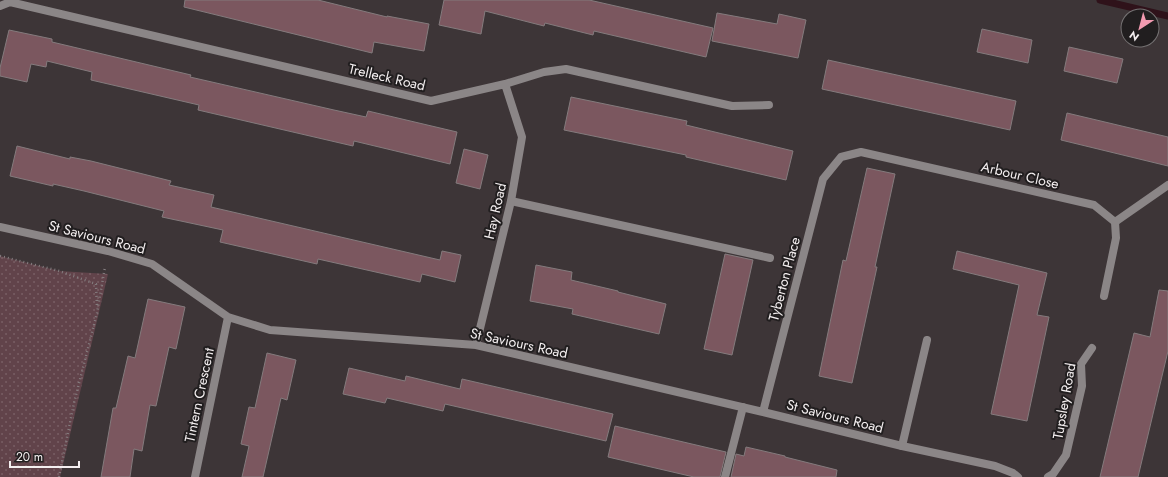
<svg xmlns="http://www.w3.org/2000/svg" width="1168" height="477" font-family="Jost,sans-serif">
	<style>
		.green { fill: url(#green-dots) }
		.lines { fill: none; stroke-linecap: round; stroke-linejoin: round }
		.stream { stroke: #2f121a; stroke-width: 7 }
		.building { fill: #7b575f; stroke: #847b7d }
		.path { stroke: #857e80; stroke-width: 2.5; stroke-dasharray: 1 3; stroke-linecap: butt }
		.lane { stroke: #8b8687; stroke-width: 8 }
		.street { stroke: #8b8687; stroke-width: 8 }
		.labels { text-anchor: middle; dominant-baseline: central; stroke-width: 4; stroke-linejoin: round; paint-order: stroke }
		.street-label { font-size: 14px; fill: #f4eff0; stroke: #211e1f }
	</style>
	<defs>
		<pattern id="green-dots" width="8" height="8" patternUnits="userSpaceOnUse"><rect width="8" height="8" fill="#61434a"/><path d="M2 2h.1M6 6h.1" fill="none" stroke="#785e64" stroke-width="1.8" stroke-linecap="round"/></pattern>
	</defs>
	<rect width="100%" height="100%" fill="#3d3537"/>
	<path class="green" d="M0,256L59,271L108,274L60,477H0Z"/>
	<g class="lines">
		<path class="stream" d="M1100,0L1168,16"/>
	</g>
	<path class="building" d="M185,0H318L387,17V16L429,24L424,51L374,42L372,53L184,7Z
		M444,0H589L713,28L706,57L594,31L593,35L545,23L544,26L485,11L481,34L439,25Z
		M717,13L777,24L779,14L806,20L798,58L712,41Z
		M982,29L1032,40L1028,63L977,52Z
		M9,30L52,39V42L191,75L190,77L334,110L366,117L368,111L457,132L450,164L354,141L353,146L198,110L199,105L91,80L92,72L47,61L46,67L31,64L27,82L0,76V68Z
		M1069,47L1123,59L1117,83L1064,71Z
		M828,60L1016,101L1010,130L822,89Z
		M571,97L687,121L686,125L793,151L786,180L686,157V155L564,130Z
		M1067,113L1168,137V166L1061,140Z
		M17,146L70,159V157L91,161L171,181L169,185L214,195L211,207L440,260L442,251L461,255L455,282L422,274L420,282L318,259L317,264L220,242L223,230L162,217L164,211L84,191L53,184V186L10,176Z
		M464,149L488,155L480,189L456,183Z
		M867,168L895,174L875,267H877L852,383L819,376L843,260L846,261Z
		M957,251L1047,273L1037,315L1049,317L1027,421L991,414L1019,285L953,269Z
		M725,254L753,260L732,355L704,349Z
		M536,265L572,272L571,280L618,291V292L666,304L659,334L572,314L573,309L530,301Z
		M1159,290L1168,291V351L1138,477H1100L1134,333L1150,337Z
		M148,299L185,307L176,349L169,347L156,406L150,405L142,451L134,449L130,477H101L113,408H116L128,356L135,358Z
		M267,353L296,360L287,400L281,398L263,477H242L249,446L241,444L249,407L255,408Z
		M349,368L405,381L406,376L460,389L462,379L613,414L606,441L445,404L443,411L387,398L385,403L343,394Z
		M615,426L726,452L720,477H694L608,457Z
		M746,447L785,456V457L837,470L836,477H731L736,454L744,456Z"/>
	<g class="lines">
		<path class="path" d="M0,256L59,271L96,284L97,308
			M59,477L74,403L97,313L105,267"/>
		<path class="lane" d="M511,201L770,258
			M1115,222L1168,185
			M902,446L927,340
			M725,477L743,407"/>
		<path class="street" d="M0,6L10,2L431,101L505,84L544,72L566,69L732,106L769,105
			M0,227L108,251L152,264L228,317L270,330L476,345L763,412L902,446L995,466L1013,473L1018,477
			M476,345L511,201L522,137L505,84
			M763,412L823,179L841,157L861,152L1094,205L1115,222L1116,238L1104,296
			M195,477L228,317
			M1048,477L1053,474L1066,455L1082,386L1081,364L1092,348"/>
	</g>
	<g class="labels">
		<g class="street-label">
			<text transform="translate(387 77) rotate(13)">Trelleck Road</text>
			<text transform="translate(1020 175) rotate(13)">Arbour Close</text>
			<text transform="translate(495 211) rotate(-77)">Hay Road</text>
			<text transform="translate(97 237) rotate(14)">St Saviours Road</text>
			<text transform="translate(784 279) rotate(-75)">Tyberton Place</text>
			<text transform="translate(519 343) rotate(12)">St Saviours Road</text>
			<text transform="translate(199 395) rotate(-78)">Tintern Crescent</text>
			<text transform="translate(1064 401) rotate(-80)">Tupsley Road</text>
			<text transform="translate(835 416) rotate(14)">St Saviours Road</text>
		</g>
	</g>
	<g transform="translate(1140 28) rotate(216)"><circle r="19" fill="#211e1f" stroke="#757273"/>
	<path d="M0-3L7 15L0 10L-7 15Z" fill="#f29ab0"/>
	<text y="-6" font-size="11" font-weight="bold" text-anchor="middle" fill="#f4eff0">N</text>
	</g>
	<path d="M10 461v6h69v-6" fill="none" stroke="#f4eff0" stroke-width="2"/>
	<text x="16" y="461" font-size="12" fill="#f4eff0" stroke="#211e1f" stroke-width="3" paint-order="stroke">20 m</text>
</svg>
